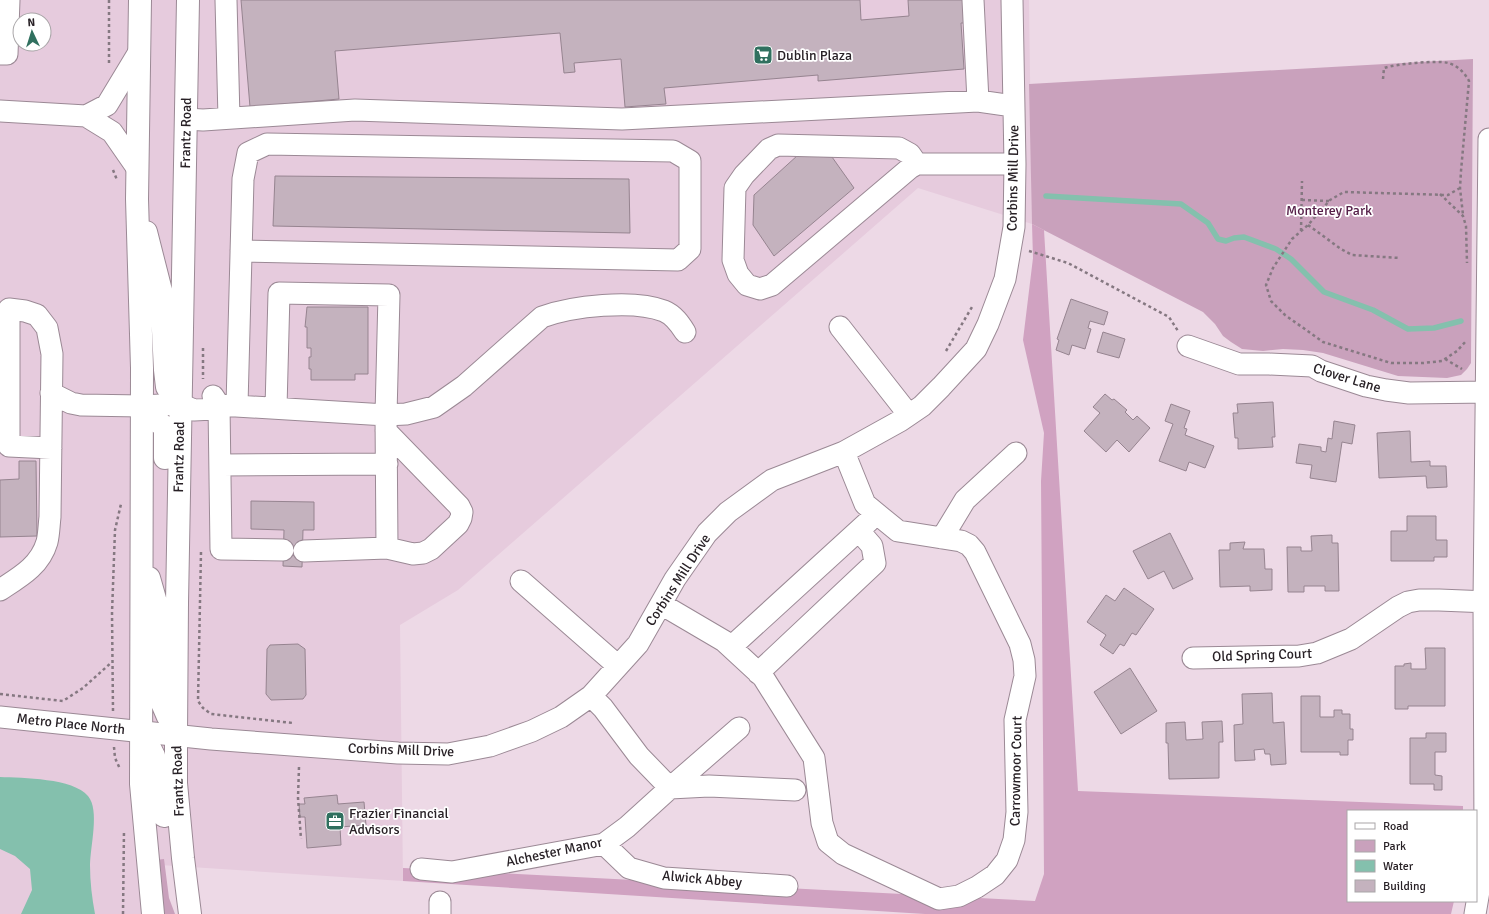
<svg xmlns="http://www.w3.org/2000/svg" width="1489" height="914" font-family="Signika,sans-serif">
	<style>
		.built { fill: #e6cbdd; fill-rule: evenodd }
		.green { fill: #c9a1bc }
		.forest { fill: #d0a2c1 }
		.water { fill: #84c0ad }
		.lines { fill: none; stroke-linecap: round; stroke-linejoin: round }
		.stream { stroke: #84c0ad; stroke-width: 5.5 }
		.building { fill: #c4b2be; stroke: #968490 }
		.minor-casing { stroke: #9b8995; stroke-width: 23 }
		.major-casing { stroke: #9b8995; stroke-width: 24 }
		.path { stroke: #857881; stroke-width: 2.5; stroke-dasharray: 3 3; stroke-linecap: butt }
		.minor { stroke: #fff; stroke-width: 21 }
		.major { stroke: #fff; stroke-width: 22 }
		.labels { text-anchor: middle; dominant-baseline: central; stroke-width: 3.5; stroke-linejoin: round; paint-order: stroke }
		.poi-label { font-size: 14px; fill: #282126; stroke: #fff; text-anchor: start }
		.street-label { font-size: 14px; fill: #282126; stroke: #fff }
		.park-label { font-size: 14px; fill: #562049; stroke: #fff }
	</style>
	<rect width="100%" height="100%" fill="#edd9e6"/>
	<path class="built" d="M0,0H1029L1032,224L918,188L458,590L400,625L403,881L160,865L168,914H0ZM20,20H44V44H20Z"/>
	<path class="green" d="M1473,59L1471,363L1467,369L1461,375L1447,378L1398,376L1323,353L1303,350L1283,349L1263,351L1242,349L1231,342L1223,336L1215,324L1203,312L1032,224L1029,84Z
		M164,859L169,898L175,914H162L155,860Z"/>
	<path class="forest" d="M1032,224L1044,230L1078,791L1463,806V811H1348V901H1454L1451,914H925L403,881V868L1035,901L1044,874L1041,481L1044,433L1023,340L1033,258Z"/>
	<path class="water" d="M0,777C23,778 73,778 88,796C100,810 90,847 90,865C90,882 92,898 95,914H21L32,890L30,869L15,856L0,849Z"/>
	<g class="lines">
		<path class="stream" d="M1046,196L1181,204L1208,223L1218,239L1226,241L1234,238L1244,237L1276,249L1291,259L1324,292L1373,310L1408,329L1434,328L1461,321"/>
	</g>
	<path class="building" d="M241,0H860L861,20L909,16L908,0H967L969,23H961L964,69L818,81V75L664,88L666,104L625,107L621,59L574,63L575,72L564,73L560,33L335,51L339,99L250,107Z
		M798,155L832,157L854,188L774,256L753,225L754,195Z
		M275,176L629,179L630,233L273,226Z
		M1071,299L1108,312L1104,325L1090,321L1088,328L1091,329L1085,349L1072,345L1069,355L1056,350L1059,340L1057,339Z
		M307,307H368V374H355V380H311V369H309V357H311V348H307V327H305Z
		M1103,332L1125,339L1119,358L1097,352Z
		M1105,394L1112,400L1114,399L1127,410L1125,412L1133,420L1137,416L1150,428L1129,452L1117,440L1106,452L1084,431L1100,413L1093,407Z
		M1273,402L1275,437H1272L1273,447L1238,449V438H1235L1233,413H1238L1237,404Z
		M1171,404L1190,411L1184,428L1187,429L1185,435L1214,446L1205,468L1189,462L1186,471L1159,461L1173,424L1165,421Z
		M1334,421L1355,425L1352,444L1342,442L1336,482L1310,478L1312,465L1296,463L1299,444L1321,447V451L1326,452L1328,438L1332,439Z
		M1410,431L1411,462L1430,461V466H1446L1447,487L1427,488L1426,476L1379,478L1377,433Z
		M19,461H36L37,536L0,537V480L19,479Z
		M251,501L314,502V530H303L302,567L283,566L284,530L251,529Z
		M1407,516H1436V540H1447V557H1434V561H1391V531H1407Z
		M1170,533L1193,579L1173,589L1164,571L1148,579L1133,551Z
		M1332,535V543H1338L1339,591H1325V586H1304V592H1288L1287,547H1301V551H1312L1311,536Z
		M1245,542L1243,549H1264L1265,569H1272V590L1250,591V586L1220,587L1219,550H1230V543Z
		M1124,588L1154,609L1136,635L1132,633L1124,646L1120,644L1113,654L1100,645L1106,635L1087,622L1106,595L1115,601Z
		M298,644L305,649L306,695L303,699L271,700L266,694L267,649L270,645Z
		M1425,648H1445V706H1408V709H1395V666H1404V664L1411,663V669H1426Z
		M1130,668L1157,711L1121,734L1094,692Z
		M1272,693L1273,723L1284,722L1286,764L1271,765L1270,754H1265L1264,749L1254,750L1255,760L1235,761L1234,725L1243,724L1242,694Z
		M1301,696H1320V717H1334V710H1342V714H1350V729H1353V740H1348V755H1340V752H1301Z
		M1222,721L1223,742H1219V778L1169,779L1168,743H1166V723L1185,722L1186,740L1203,739L1202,722Z
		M1426,733H1446V752H1435V775L1442,776V790H1434V784H1410V738H1426Z
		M337,795L338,804L364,802L366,825L340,827L341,845L307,848L305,817H300L299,804H305L304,798Z"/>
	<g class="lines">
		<defs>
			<path id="minor" d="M226,0L229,118
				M973,0L978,101
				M0,54H7L9,0
				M0,111L86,116L112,132L137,168
				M86,116L107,105L139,52
				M186,119L203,120L355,110L622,119L978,101L1013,106
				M917,164L910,154L899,148L778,145L769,149L744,175L735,188L733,260L738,274L747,285L760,289L772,285L910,168L917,164H1015
				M840,327L909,415
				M1188,346L1239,364H1269L1312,366L1321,371L1366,386L1386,390L1409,393L1489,392
				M51,393L71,403L81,405L142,406L180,404L194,410L213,409L219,405L386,415L406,414L434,407L464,386L542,317C572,306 634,299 664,311C674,315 680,324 685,332
				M213,396L219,405L221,549L283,550
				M237,405L243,179L248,153L267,144L673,151L690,161V249L678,260L241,251
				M276,408L279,293L389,295L386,415L387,548
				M221,465L387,464
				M942,538L965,500L1016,453
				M304,551L387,548L413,554L423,553L431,549L458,524L461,518L462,512L459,506L386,431
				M521,581L618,666
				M0,590C20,577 40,566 47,542C49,534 49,525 50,517L52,354L47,328L37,315L25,311L9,309V446L51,448
				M661,604L724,641L763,677L814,758L822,823L828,842L843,854L939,899L959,896L977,887L995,875L1007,860L1014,840L1017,812L1015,720L1025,676L1024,660L1020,644L975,552L969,545L961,541L898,531L865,504L844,452
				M731,647L869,521
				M1193,658L1299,656L1317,653L1351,639L1398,607L1408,602L1419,600H1439L1489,602
				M758,673L875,563L872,546L859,531
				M591,696L603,708L639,756L670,788L739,728
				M0,717L211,739L398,753L448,754L490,746L532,731L561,717L591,696L638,644L675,579L707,533L728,512L772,480L844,452L900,421L922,406L941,387L976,349L988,324L1005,279L1014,227L1015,164L1012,0
				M604,844L629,868L664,878L787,886
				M421,869L452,872L604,844L627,827L670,788L709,786L795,790
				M440,914V902
				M1475,914L1479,891L1485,836L1484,602L1489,139"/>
			<path id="major" d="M140,0L137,199L142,368L141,784L153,914
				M188,0L177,603L176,735V783L183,858L190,914
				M146,232L161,291L165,370L167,387L180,403
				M142,406L165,428V458
				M149,578L157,606L160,678L162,703L168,717
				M144,736L154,756L161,787L164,816"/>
		</defs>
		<use href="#minor" class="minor-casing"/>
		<use href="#major" class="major-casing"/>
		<path class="path" d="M109,0V63
			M1383,79L1384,68C1395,64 1438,60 1448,63C1457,65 1465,73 1469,81L1461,171L1460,188L1463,215
			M113,170L117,180
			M1460,188L1448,195L1344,192L1330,200L1308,225L1292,239L1273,268L1266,285L1271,301L1285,315L1323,342L1391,363H1423L1442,361L1457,351L1467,340
			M1440,194L1463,216L1466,226L1467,263
			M1302,200L1329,201
			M1308,225L1341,249L1352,255L1400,258
			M1301,231L1302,181
			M1029,251L1068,263L1169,317L1178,331
			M203,348V379
			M946,351L972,307
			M1445,359L1462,369
			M201,552L198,701L203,708L211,714L293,723
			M0,694L63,701L83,688L113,661
			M113,711L112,613L115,530L121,504
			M114,747L115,758L120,769
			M299,767L298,798L301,839
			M123,914L124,830"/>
		<use href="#minor" class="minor"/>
		<use href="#major" class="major"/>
	</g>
	<defs>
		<symbol id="supermarket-square" viewBox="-11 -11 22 22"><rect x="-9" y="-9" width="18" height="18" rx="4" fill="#30705f" stroke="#fff"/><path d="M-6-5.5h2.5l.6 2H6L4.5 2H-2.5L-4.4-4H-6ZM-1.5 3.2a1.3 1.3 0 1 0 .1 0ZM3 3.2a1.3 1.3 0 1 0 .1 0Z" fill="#fff"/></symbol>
		<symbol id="office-square" viewBox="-11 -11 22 22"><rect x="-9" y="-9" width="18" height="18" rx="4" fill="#30705f" stroke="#fff"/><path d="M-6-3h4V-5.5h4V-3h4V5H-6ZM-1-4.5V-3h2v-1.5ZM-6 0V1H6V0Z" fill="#fff"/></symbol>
	</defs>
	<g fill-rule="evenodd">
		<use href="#supermarket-square" x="752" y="44" width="22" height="22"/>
		<use href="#office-square" x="324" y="810" width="22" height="22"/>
	</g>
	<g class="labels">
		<g class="poi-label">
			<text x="777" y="55">Dublin Plaza</text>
			<text x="349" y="813">Frazier Financial<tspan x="349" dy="16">Advisors</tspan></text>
		</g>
		<g class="street-label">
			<text transform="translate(186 133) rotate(-89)">Frantz Road</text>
			<text transform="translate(1013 178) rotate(-89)">Corbins Mill Drive</text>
			<text transform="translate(1347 378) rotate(17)">Clover Lane</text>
			<text transform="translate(179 457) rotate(-89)">Frantz Road</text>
			<text transform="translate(678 580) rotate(-57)">Corbins Mill Drive</text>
			<text transform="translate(1262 655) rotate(-2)">Old Spring Court</text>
			<text transform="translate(71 724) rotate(6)">Metro Place North</text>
			<text transform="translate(401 750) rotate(2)">Corbins Mill Drive</text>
			<text transform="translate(1016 771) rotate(-89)">Carrowmoor Court</text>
			<text transform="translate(178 781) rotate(-92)">Frantz Road</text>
			<text transform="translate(554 852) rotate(-12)">Alchester Manor</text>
			<text transform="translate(702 879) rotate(5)">Alwick Abbey</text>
		</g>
		<g class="park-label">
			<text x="1329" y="210">Monterey Park</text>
		</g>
	</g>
	<rect x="1347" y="810" width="130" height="92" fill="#ffffff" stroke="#a9a6a8"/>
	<rect x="1355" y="823" width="20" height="6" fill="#ffffff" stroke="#a9a6a8"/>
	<text x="1383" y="830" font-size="12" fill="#282126">Road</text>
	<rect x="1355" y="840" width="20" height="12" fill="#c9a1bc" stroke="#a9a6a8"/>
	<text x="1383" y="850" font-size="12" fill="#282126">Park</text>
	<rect x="1355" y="860" width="20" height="12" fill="#84c0ad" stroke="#a9a6a8"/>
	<text x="1383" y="870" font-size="12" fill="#282126">Water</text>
	<rect x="1355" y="880" width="20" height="12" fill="#c4b2be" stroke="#a9a6a8"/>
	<text x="1383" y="890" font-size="12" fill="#282126">Building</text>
	<g transform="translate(32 32) rotate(356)"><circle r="19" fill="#ffffff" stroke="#a9a6a8"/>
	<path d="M0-3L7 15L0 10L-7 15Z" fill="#30705f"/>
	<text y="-6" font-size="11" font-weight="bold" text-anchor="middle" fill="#282126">N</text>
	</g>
</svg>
